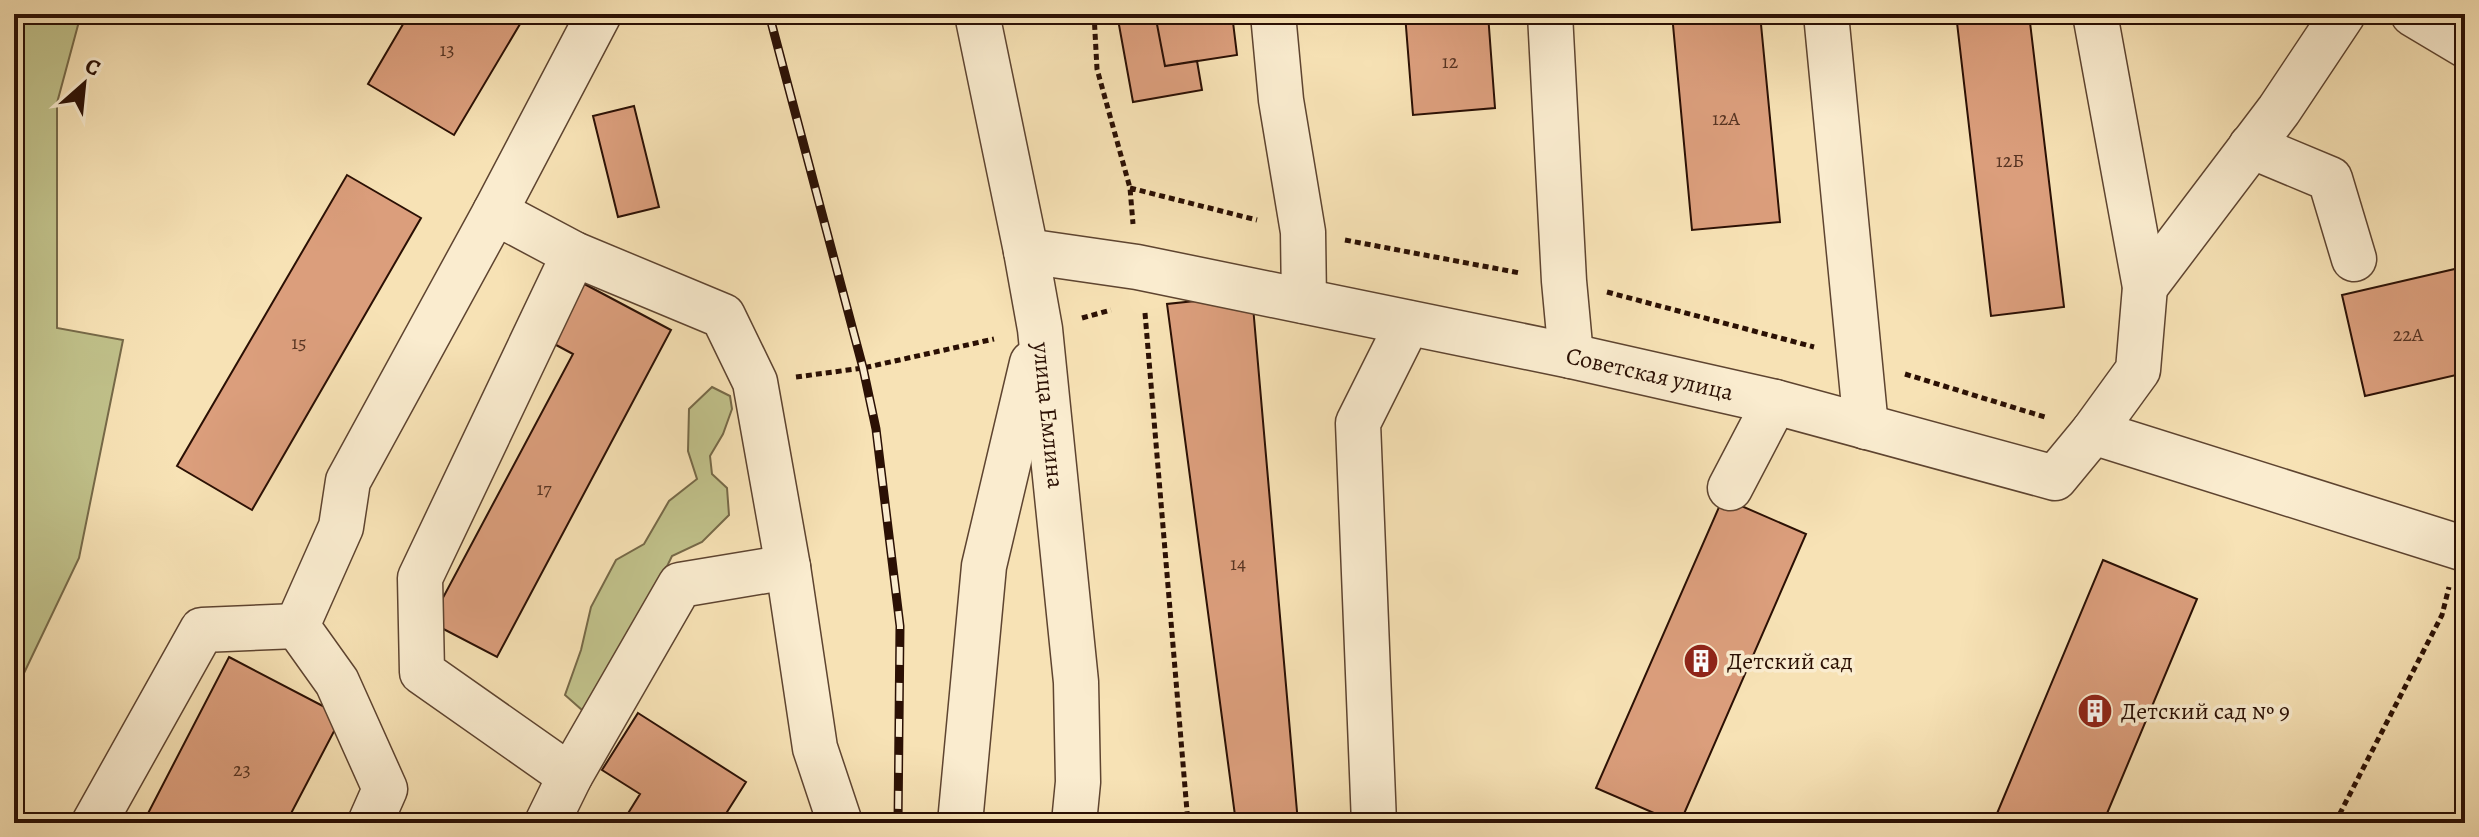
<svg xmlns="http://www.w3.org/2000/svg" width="2479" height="837" font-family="Alegreya,serif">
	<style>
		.green { fill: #c1c28b; stroke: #766948; stroke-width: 2 }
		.building { fill: #db9e7c; stroke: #2b1004; stroke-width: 2 }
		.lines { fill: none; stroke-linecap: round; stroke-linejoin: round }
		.minor-casing { stroke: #5e4430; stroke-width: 47 }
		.path { stroke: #2b1004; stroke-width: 5; stroke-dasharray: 6 4; stroke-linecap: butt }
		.minor { stroke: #faeccf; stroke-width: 44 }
		.rail-casing { stroke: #2b1004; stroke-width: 9 }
		.rail { stroke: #faeccf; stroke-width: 6; stroke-dasharray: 18; stroke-linecap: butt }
		.labels { text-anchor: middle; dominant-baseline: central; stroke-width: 7; stroke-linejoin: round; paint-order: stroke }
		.number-label { font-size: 20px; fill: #573422 }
		.street-label { font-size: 24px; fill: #2b1004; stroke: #faeccf }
		.poi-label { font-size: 24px; fill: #2b1004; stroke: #faeccf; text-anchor: start }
	</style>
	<rect width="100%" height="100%" fill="#f7e2b5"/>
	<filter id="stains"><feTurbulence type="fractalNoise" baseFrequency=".0025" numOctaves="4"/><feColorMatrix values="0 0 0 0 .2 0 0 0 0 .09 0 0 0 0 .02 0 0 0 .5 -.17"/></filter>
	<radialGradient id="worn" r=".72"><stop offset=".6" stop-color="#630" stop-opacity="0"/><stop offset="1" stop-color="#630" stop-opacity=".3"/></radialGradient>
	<path class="green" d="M14,14H81L57,103V328L123,340L79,558L14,694Z
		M712,387L730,396L732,409L723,434L710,456L712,474L727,488L729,515L702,542L672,556L623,657L582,710L565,695L581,650L591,607L616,560L644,544L669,501L697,479L688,451L689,409Z"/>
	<path class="building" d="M409,14H526L454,135L368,84Z
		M1117,14H1155L1165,66L1197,61L1202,90L1133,102Z
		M1155,14H1232L1237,55L1165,66Z
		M1405,14H1488L1495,108L1413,115Z
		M1672,14H1760L1780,222L1692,230Z
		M1956,14H2029L2064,307L1991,316Z
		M634,106L659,207L618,217L593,116Z
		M347,175L421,218L252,510L177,466Z
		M2459,268L2465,293V373L2365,396L2342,295Z
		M575,279L671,330L497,657L430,622L573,354L543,338Z
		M1252,295L1298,823H1236L1167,304Z
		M1723,498L1806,534L1680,823H1677L1596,788Z
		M2103,560L2197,599L2103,823H1993Z
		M229,657L342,716L286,823H143Z
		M638,713L746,782L720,823H622L640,794L602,770Z"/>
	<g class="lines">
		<defs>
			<g id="minor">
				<path id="s1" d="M977,14L1026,251L1040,329L1076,682L1078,782L1074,823"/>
				<path d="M1273,14L1281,100L1303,232L1304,301"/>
				<path d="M1550,14L1564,281L1571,356"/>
				<path d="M1826,14L1866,427"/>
				<path d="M2413,14L2465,45"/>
				<path d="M2251,146L2330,179L2354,259"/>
				<path d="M495,212L574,254L723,316L755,382L788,567L815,748L840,823"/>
				<path id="s2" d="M1026,251L1137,267L1571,356L1775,402L2055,478L2093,432L2138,370L2145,287L2095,14"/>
				<path d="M2145,287L2279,110L2343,14"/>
				<path d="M2093,432L2465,549"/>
				<path d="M1730,488L1775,402"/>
				<path d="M297,626L341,527L348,481L495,212L599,14"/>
				<path d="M297,626L337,682L385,789L370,823"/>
				<path d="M570,776L422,672L420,578L574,254"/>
				<path d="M94,823L202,630L297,626"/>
				<path d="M547,823L570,776L680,585L788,567"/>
				<path d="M960,823L984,566L1032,363"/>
				<path d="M1374,823L1358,423L1408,323"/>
			</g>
		</defs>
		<use href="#minor" class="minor-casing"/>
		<path class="path" d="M1094,14L1097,69L1130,188L1133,224
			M1130,188L1257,220
			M1345,240L1520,273
			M1607,292L1814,347
			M1145,313L1188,823
			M1082,318L1111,310
			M1905,374L2048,418
			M796,377L863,368L994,339
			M2335,823L2442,615L2449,587"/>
		<use href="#minor" class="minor"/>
		<defs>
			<path id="rail" d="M769,14L863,368L876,429L900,626L898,823"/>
		</defs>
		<use href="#rail" class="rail-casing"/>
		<use href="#rail" class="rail"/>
	</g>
	<defs>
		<symbol id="building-disc" viewBox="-11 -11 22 22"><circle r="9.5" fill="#8f2418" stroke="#faeccf"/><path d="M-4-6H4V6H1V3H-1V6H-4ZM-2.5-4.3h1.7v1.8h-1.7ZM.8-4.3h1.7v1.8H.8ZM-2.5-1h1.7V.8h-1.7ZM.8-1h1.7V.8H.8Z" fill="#fff"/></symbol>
	</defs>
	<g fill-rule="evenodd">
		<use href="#building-disc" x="1681" y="641" width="40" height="40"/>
		<use href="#building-disc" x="2075" y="691" width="40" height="40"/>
	</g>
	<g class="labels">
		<g class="number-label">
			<text x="447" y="49">13</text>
			<text x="1450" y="61">12</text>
			<text x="1726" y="118">12А</text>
			<text x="2010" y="160">12Б</text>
			<text x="2408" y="334">22А</text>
			<text x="299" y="342">15</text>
			<text x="544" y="488">17</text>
			<text x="1238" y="563">14</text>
			<text x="242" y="769">23</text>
		</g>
		<g class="street-label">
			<text stroke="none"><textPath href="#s2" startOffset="636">Советская улица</textPath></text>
			<text stroke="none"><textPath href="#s1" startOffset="408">улица Емлина</textPath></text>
		</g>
		<g class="poi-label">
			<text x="1727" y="661">Детский сад</text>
			<text x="2121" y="711">Детский сад № 9</text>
		</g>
	</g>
	<rect width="2479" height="837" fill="none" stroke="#f7e2b5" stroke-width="48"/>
	<rect x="16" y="16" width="2447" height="805" fill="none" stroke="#2b1004" stroke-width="4"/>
	<rect x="24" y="24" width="2431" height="789" fill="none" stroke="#2b1004" stroke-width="2"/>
	<g transform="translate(84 84) rotate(27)" stroke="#faeccf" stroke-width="6" paint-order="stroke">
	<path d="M0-6L14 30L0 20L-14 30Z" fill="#2b1004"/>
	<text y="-12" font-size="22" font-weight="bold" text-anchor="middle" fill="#2b1004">С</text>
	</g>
	<rect width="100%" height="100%" filter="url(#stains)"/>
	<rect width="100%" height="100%" fill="url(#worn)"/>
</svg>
